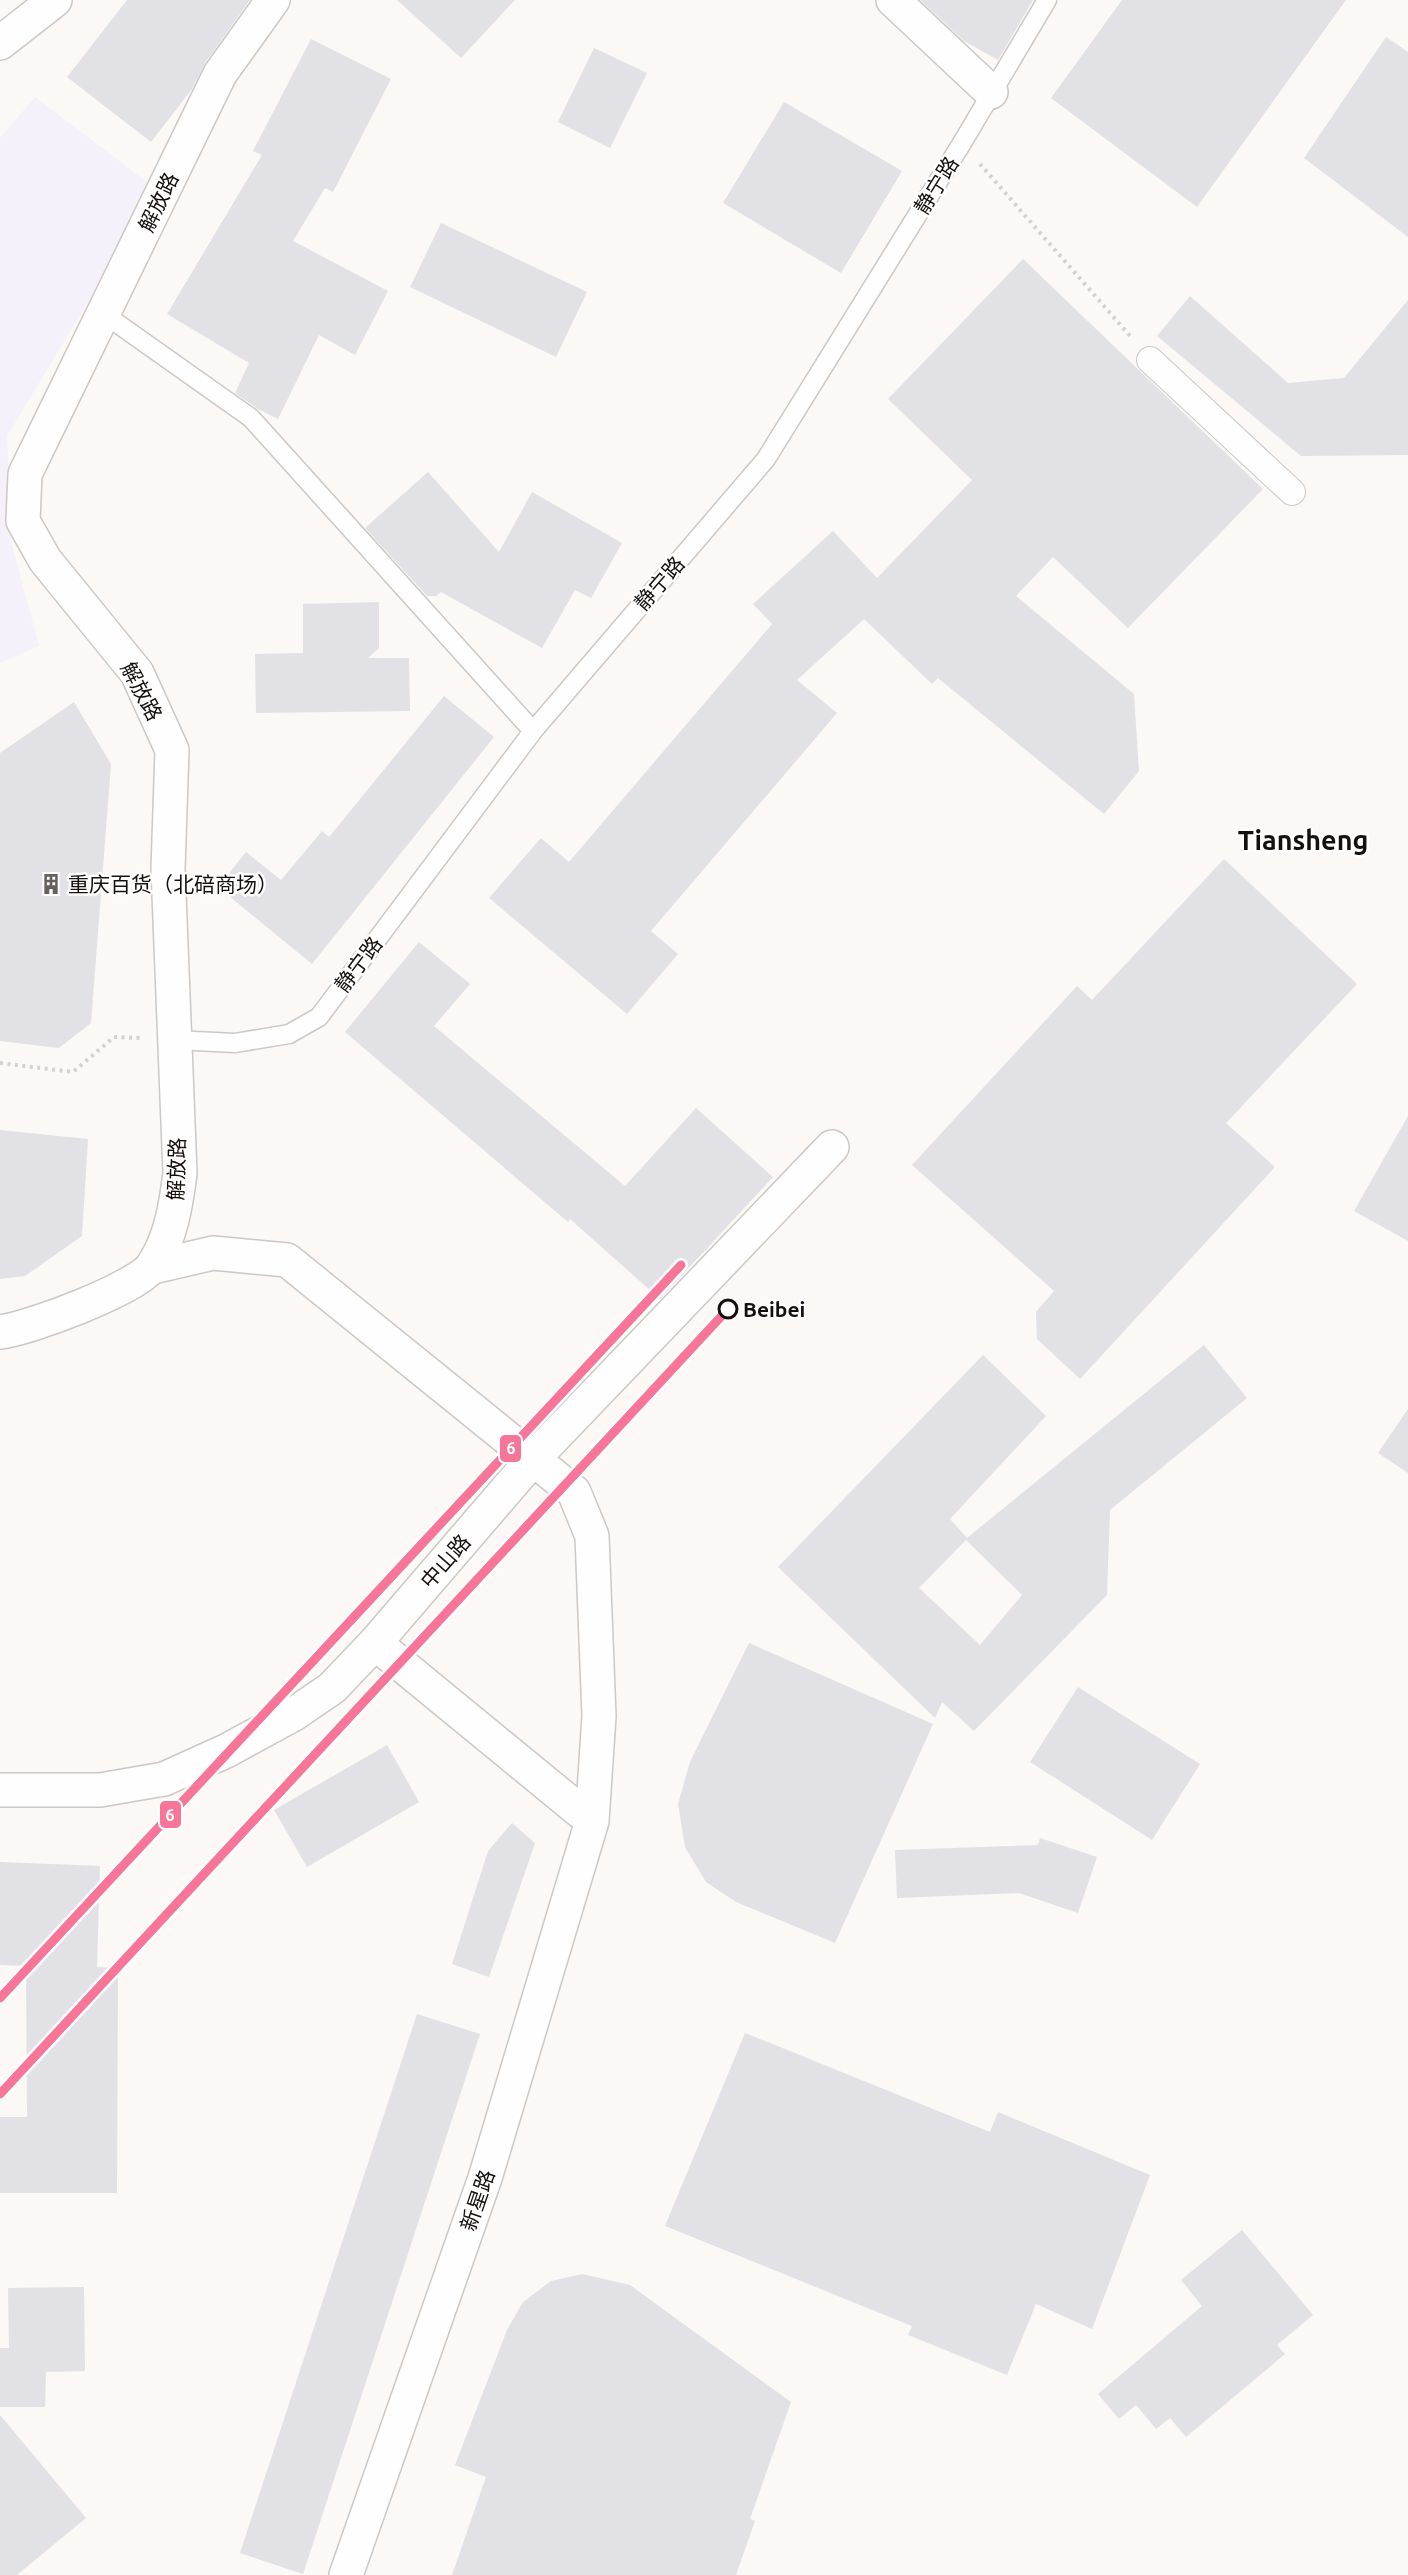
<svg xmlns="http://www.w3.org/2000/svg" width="1408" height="2575" font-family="Ubuntu,'Noto Sans SC',sans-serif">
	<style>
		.education { fill: #f4f1fa }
		.building { fill: #e2e1e5; fill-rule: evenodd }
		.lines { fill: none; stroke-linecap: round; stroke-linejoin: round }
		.service-casing { stroke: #ccc8c4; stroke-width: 21 }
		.pedestrian-casing { stroke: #ccc8c4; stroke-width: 28 }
		.minor-casing { stroke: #ccc8c4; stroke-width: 36 }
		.path { stroke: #d3d2d1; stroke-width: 4; stroke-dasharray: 3 4.5; stroke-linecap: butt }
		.service { stroke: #fefefe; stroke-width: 18 }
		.pedestrian { stroke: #fefefe; stroke-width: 26 }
		.minor { stroke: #fefefe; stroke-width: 33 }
		.metro-1-casing { stroke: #fff; stroke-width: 14 }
		.metro-1 { stroke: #f67599; stroke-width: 9 }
		.stop-dot { fill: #fff; stroke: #15100d; stroke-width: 3 }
		.labels { text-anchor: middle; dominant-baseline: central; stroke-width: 5; stroke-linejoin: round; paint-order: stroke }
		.street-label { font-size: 21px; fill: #15100d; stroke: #fff }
		.poi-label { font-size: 21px; fill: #15100d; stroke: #fff; text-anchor: start }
		.stop-label { font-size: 21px; font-weight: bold; fill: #15100d; stroke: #fff; text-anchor: start }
		.district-label { font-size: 27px; font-weight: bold; fill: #15100d; stroke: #fff }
		.line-badge { stroke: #fff; stroke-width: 2 }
		.badge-label { font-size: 16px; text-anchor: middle; font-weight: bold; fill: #fff }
	</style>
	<rect width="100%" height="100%" fill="#fbf8f5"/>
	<path class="education" d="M35,97L156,189L7,436L12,545L39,646L0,663V138Z"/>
	<path class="building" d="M127,0H250L205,63L192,89L151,142L67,77Z
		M397,0H515L461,58Z
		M920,0H1033L998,60L964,41Z
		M1122,0H1346L1197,207L1051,98Z
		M1386,37L1408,52V237L1304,158Z
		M311,39L391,79L333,192L325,188L293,241L388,291L355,355L319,335L278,419L258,409L235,393L249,363L167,314L262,155L253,151Z
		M594,48L647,73L610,148L558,122Z
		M784,102L902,171L841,273L723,203Z
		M441,223L587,292L556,357L410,287Z
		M1023,259L1263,489L1128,628L1053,557L1016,596L1134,694L1139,771L1104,814L938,678L932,684L864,619L797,680L837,713L651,931L678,954L627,1014L489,898L541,838L569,862L772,624L753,604L833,531L877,578L972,480L888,399Z
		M1190,296L1288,383L1344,378L1408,300V455L1301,456L1157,336Z
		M428,472L499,552L532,492L622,543L591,598L575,590L542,648L441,592L436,596H427L365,528Z
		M379,602V648L368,658H409L410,711L256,713L255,654L303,653V604Z
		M444,696L494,737L312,964L218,887L246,852L281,880L322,831L329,837Z
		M74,702L111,764L91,1023L59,1048L0,1041V753Z
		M1224,859L1357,984L1226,1123L1275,1167L1080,1379L1037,1339L1036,1312L1054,1291L912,1165L1077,986L1092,1000Z
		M419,942L470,984L434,1026L625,1186L696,1108L773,1177L660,1299L570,1219L568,1222L345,1032Z
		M1408,1116V1241L1354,1211Z
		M0,1130L88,1139L82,1236L25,1276L0,1279Z
		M1204,1345L1247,1398L1110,1510L1107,1595L974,1731L942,1702L935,1718L778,1567L983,1355L1046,1416L950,1519L967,1538ZM966,1540L1022,1595L980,1645L919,1588Z
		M1408,1409V1473L1378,1453Z
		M749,1643L933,1724L835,1943L736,1902L706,1882L685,1847L678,1804L690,1762Z
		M1078,1687L1200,1764L1152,1840L1030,1762Z
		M387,1745L419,1802L307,1867L274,1810Z
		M512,1823L535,1843L489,1977L452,1964L488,1851Z
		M1040,1838L1097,1857L1078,1913L1019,1893L897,1898L895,1850L1038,1845Z
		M0,1862L100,1866L97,1967L118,1968L117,2193H0V2117H27L26,1966L0,1965Z
		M417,2014L480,2034L303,2574L240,2553Z
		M745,2033L990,2132L998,2112L1150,2175L1092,2329L1036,2304L1007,2375L908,2335L912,2326L665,2226Z
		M1242,2230L1313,2315L1277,2345L1285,2354L1186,2437L1170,2418L1156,2429L1136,2405L1119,2419L1098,2394L1202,2306L1181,2280Z
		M582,2274L630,2285L791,2402L750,2519L755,2521L736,2575H452L486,2477L455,2465L507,2330L523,2302L551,2281Z
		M84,2287L85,2371L46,2372L45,2407H0V2348H9L8,2288Z
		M0,2415L86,2518L17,2575H0Z"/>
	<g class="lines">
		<defs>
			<path id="service" d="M104,314L251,418L533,731
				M174,1040L235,1043L289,1034L319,1017L533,731L766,459L962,143L1047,0"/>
			<path id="pedestrian" d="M1150,360L1292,492"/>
			<path id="minor" d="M893,0L991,92
				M0,43L55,0
				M153,1267L213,1253L287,1260L574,1492L592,1536L599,1716L592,1821L485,2178L346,2575
				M0,1332C28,1329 139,1288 153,1265C171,1238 176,1205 180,1173L168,869L172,750L137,673L45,560L23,521L25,474L220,74L273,0
				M375,1643L592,1821
				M0,1790H100L164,1779L226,1751L294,1714L332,1688L375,1643L533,1459L832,1147"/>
		</defs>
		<use href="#service" class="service-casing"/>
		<use href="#pedestrian" class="pedestrian-casing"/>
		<use href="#minor" class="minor-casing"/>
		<path class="path" d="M980,164L1131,337
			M0,1063L73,1072L114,1037L142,1038"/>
		<use href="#service" class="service"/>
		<use href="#pedestrian" class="pedestrian"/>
		<use href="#minor" class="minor"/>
		<defs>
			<path id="metro-1" d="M0,1998L681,1265
				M0,2094L729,1308"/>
		</defs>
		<use href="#metro-1" class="metro-1-casing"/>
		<use href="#metro-1" class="metro-1"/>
	</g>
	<defs>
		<symbol id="building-bare" viewBox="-9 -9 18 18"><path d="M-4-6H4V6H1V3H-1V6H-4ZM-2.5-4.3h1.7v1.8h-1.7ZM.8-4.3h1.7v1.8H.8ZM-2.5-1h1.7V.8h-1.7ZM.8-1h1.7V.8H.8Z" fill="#66615e" stroke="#fff" stroke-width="2.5" paint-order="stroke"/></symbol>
	</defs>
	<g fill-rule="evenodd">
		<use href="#building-bare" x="36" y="869" width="30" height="30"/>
	</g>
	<circle class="stop-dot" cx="728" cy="1309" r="9"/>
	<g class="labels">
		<g class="street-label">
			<text transform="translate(936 185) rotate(-58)">静宁路</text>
			<text transform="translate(158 202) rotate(-64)">解放路</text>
			<text transform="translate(659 583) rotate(-49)">静宁路</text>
			<text transform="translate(142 691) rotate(62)">解放路</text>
			<text transform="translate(358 964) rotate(-53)">静宁路</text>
			<text transform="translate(176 1169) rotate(-88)">解放路</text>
			<text transform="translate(445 1561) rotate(-49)">中山路</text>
			<text transform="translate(477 2200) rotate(-71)">新星路</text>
		</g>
		<g class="poi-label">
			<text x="68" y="884">重庆百货（北碚商场）</text>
		</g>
		<g class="stop-label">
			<text x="743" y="1309">Beibei</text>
		</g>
		<g class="district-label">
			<text x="1303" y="840">Tiansheng</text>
		</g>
	</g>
	<g class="line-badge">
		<rect x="499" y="1434" width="23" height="29" rx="6" fill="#f67599"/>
		<rect x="159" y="1800" width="23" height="29" rx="6" fill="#f67599"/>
	</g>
	<g class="badge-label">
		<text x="511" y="1454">6</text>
		<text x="170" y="1821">6</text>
	</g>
</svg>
